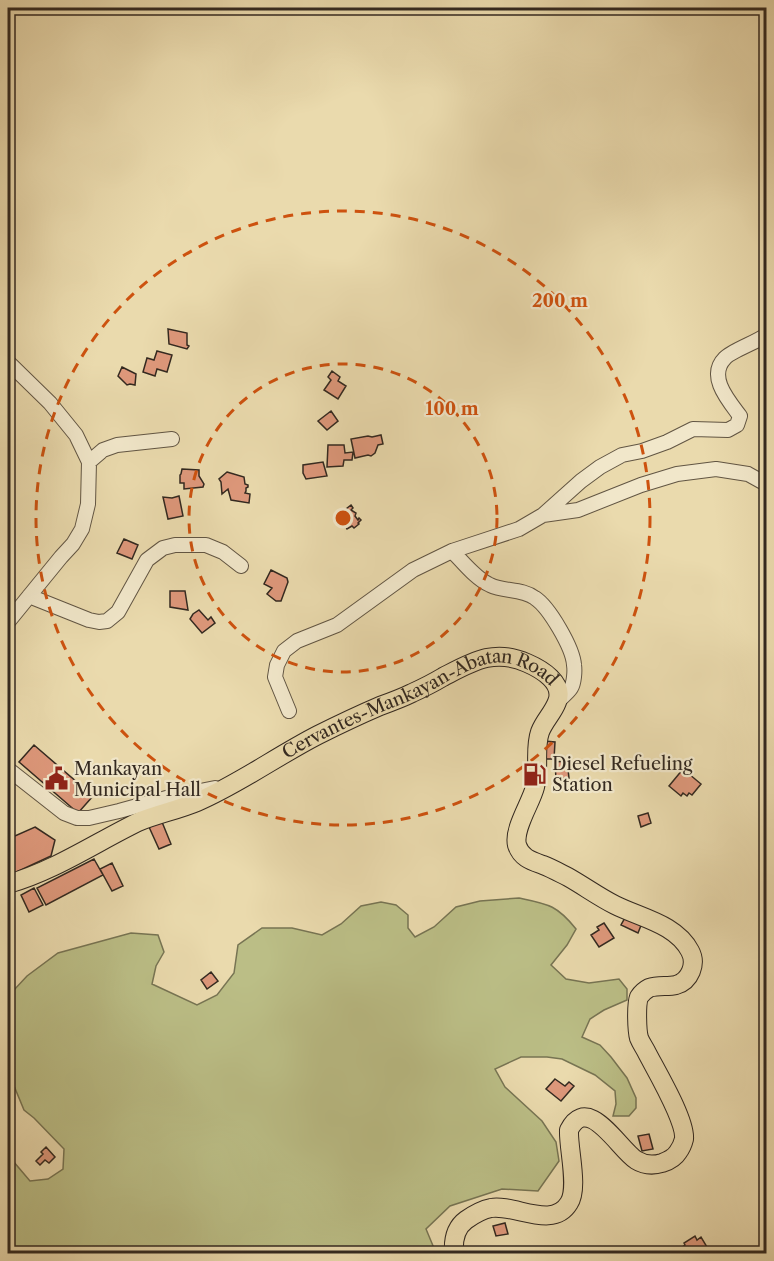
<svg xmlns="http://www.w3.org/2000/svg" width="774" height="1261" font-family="'Libre Caslon Text',serif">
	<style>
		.green { fill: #bbbe86; stroke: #777453; stroke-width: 1.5 }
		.building { fill: #de987b; stroke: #332920; stroke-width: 1.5 }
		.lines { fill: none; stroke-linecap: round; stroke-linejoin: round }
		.minor-casing { stroke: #615543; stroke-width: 16 }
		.major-casing { stroke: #332920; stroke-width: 20 }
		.minor { stroke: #f1e7ca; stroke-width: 14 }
		.major { stroke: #eadaad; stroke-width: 18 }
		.ring { fill: none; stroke: #cd520f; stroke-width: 3; stroke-dasharray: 10 8 }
		.labels { text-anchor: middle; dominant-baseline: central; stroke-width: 4.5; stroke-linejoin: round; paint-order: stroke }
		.street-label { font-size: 18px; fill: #332920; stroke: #f1e7ca }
		.poi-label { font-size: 18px; fill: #332920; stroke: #f1e7ca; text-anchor: start }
		.centre { fill: #cd520f; stroke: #f1e7ca; stroke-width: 3 }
		.ring-label { font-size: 18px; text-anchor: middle; font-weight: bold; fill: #cd520f; stroke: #f1e7ca; stroke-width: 4.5; stroke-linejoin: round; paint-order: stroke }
	</style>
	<rect width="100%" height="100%" fill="#eadaad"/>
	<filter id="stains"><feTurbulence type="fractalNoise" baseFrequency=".00333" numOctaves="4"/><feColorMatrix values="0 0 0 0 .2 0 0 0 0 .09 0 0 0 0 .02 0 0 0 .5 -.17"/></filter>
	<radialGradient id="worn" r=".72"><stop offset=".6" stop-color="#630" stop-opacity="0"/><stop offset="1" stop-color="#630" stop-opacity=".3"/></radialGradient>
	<path class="green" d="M519,898C548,904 557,905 576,929L567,945L551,965L566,979L589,983L619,979L627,989V1000L604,1010L590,1019L582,1037L600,1045L611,1057L627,1078L636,1098V1108L629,1116H613L616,1104L615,1091L595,1075L562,1059L547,1057H521L495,1069L505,1087L542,1121L556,1142L559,1161L538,1191L502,1189L450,1206L426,1229L436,1253H8V1160L13,1161L30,1181L48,1179L63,1169L64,1149L34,1118L24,1110L12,1081L8,1023L13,991L27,976L58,953L131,933L158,935L164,952L156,966L152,984L197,1005L217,995L234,973L238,945L262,928H292L322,935L341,924L361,906L381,902L396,905L408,915V928L415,937L434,927L456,907L480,901Z"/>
	<path class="building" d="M168,329L187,333V345L189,346L187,349L169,344Z
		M157,351L172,355L167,372L157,369L155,376L143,372L147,358L154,360Z
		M122,367L136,374L135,385L130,384L127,385L118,376Z
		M332,371L340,377L338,381L346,386L338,399L324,390L331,380L328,377Z
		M331,411L338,421L327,430L318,421Z
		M381,435L383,444L378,445L375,453L371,456L368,455L355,458L351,439L368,436L372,437Z
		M328,445H344L345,453L353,452L352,460H344L343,466L327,467Z
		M323,462L327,476L306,479L303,473V465Z
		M182,469L199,470V476L204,484L203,487L184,489V483H180V475L181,474Z
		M227,472L244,477L245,484L248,485V487L246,488V491L245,493L250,494L249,503L231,500L228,489L222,494L221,482L219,479Z
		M179,496L183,516L168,519L163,497L172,498Z
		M351,505L353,508L351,510L356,513L355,516L358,520L359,518L361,520L358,523L359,524L354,528L352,526L347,529L346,527L347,526L342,520L340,521L337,516Z
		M124,539L138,545L132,559L117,553Z
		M271,570L287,578L288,582L281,601H276L267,594L272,588L264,584Z
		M170,591H185L188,610L170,607Z
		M199,610L208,620L211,617L215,623L202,633L190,619L193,614Z
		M544,741L555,742L554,759H543Z
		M34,745L93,796L78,813L19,762Z
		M567,761L569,778L556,779L555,762Z
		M683,769L701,784L692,795L689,793L687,796L683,793L681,796L669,786Z
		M648,813L651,823L641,827L638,816Z
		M162,822L171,844L159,849L149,827Z
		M35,827L55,840L51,856L10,875L8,874V839Z
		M94,859L103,875L46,905L37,888Z
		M112,863L123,886L112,891L100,869Z
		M34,888L43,905L29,912L21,895Z
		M626,916L642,923L638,933L621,925Z
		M604,923L614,938L599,947L591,935L599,930L597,927Z
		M211,972L218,981L207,989L201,980Z
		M555,1079L565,1086L569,1082L574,1086L561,1101L546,1089Z
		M649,1134L653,1149L642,1151L638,1136Z
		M46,1147L55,1157L49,1163L45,1160L40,1165L36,1161L43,1154L41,1152Z
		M505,1223L508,1234L496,1236L493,1226Z
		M695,1236L697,1240L701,1237L707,1247L697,1254H685L681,1248L685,1245L684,1243Z"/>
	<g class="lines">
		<defs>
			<path id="minor" d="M8,362L50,403L76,435L89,462
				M543,515L578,510L641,485L677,474L716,469L748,474L766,484
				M452,551L519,529L543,515L581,481L600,467L622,455L642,451L667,442L693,429L728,430L737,425L740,416C728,400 707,376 725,358C731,351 757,342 766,335
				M29,596L89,620L99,622L107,621L118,612L147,560L163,548L175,545H206L223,552L241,566
				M8,622L61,557L73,544L82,529L88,504L89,462L103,450L117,445L172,439
				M289,711L275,677L277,665L284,651L297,641L337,625L413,570L452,551C463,562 476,579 490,585C504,592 522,588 535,598C549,607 573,648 574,665C575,671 574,683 571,688C568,693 562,697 558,701
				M8,769L64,813L77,818H89L119,811L170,797L215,788"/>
			<g id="major">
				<path id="s1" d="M8,884C54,871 95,843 138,822C157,814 178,810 197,802C239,784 277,756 318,735C338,725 359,715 380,706C391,702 402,698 412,693C423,688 433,683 443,677C472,662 494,648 527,663C541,669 565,683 557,702C553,713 544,721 540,732C534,749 540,769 535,787C531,803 513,829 517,845C521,858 532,861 543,865C551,868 560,873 568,877C584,886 599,897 615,905C641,918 676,924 690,951C697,964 690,981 676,985C668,987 658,985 649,988C645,990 641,994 639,997C636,1005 637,1031 639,1038C641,1043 644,1047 646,1051C655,1069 686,1120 684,1139C683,1143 681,1148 678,1152C675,1157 668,1161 662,1163C652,1166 644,1165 636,1160C618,1148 588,1093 569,1130C568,1148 579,1188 569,1203C553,1230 515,1204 491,1208C481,1210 473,1215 466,1220C455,1228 453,1241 454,1254"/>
			</g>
		</defs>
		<use href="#minor" class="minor-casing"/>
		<use href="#major" class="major-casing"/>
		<use href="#minor" class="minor"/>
		<use href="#major" class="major"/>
	</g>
	<g class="ring">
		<circle cx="343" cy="518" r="154"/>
		<circle cx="343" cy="518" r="307"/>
	</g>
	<defs>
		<symbol id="fuel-bare" viewBox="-9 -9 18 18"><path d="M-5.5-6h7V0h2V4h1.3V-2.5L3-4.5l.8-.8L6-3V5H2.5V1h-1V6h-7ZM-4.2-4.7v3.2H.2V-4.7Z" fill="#8f2418" stroke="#f1e7ca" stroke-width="2.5" paint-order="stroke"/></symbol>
		<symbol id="civic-bare" viewBox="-9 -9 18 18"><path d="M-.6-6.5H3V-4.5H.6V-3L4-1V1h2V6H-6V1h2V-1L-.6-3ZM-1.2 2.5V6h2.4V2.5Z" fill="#8f2418" stroke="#f1e7ca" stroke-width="2.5" paint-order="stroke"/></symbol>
	</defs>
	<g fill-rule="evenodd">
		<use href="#fuel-bare" x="518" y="758" width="33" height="33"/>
		<use href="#civic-bare" x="40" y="762" width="33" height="33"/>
	</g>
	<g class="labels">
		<g class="street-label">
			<text stroke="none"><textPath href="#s1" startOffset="456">Cervantes-Mankayan-Abatan Road</textPath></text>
		</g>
		<g class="poi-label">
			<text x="552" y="764">Diesel Refueling<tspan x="552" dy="21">Station</tspan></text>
			<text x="74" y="769">Mankayan<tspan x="74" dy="21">Municipal Hall</tspan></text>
		</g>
	</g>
	<circle cx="343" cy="518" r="9" class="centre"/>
	<g class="ring-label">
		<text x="560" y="307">200 m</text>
		<text x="452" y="415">100 m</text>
	</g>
	<rect width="774" height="1261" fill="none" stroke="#eadaad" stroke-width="30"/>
	<rect x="9" y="9" width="756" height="1243" fill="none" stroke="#332920" stroke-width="3"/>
	<rect x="15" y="15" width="744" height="1231" fill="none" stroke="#332920" stroke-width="1.5"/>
	<rect width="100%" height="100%" filter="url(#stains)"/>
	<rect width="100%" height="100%" fill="url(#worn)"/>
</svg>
